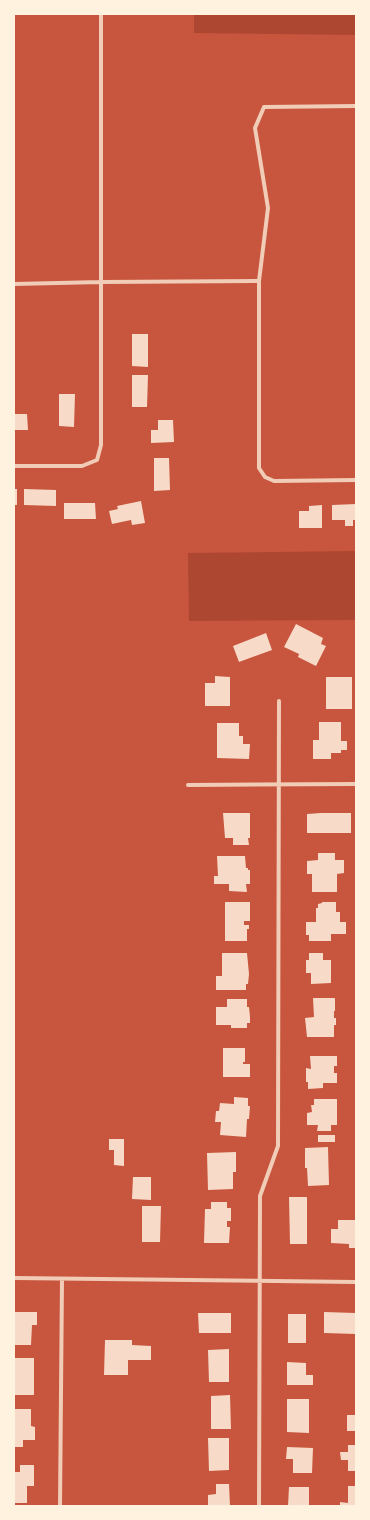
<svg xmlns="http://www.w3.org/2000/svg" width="370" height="1520" font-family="Ubuntu,sans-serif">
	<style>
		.green { fill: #ae4732 }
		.building { fill: #f7dbc8 }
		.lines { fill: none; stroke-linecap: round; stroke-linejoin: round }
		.minor { stroke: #f1ccb7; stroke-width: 4 }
	</style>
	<rect width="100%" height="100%" fill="#c8553d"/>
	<path class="green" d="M194,14H356V35L194,33Z
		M356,551V620L189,621L188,553Z"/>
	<path class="building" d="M132,334H148V367L132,366Z
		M132,375H148L147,407H132Z
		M59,394H75L74,427L59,426Z
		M14,414H27L28,430H14Z
		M158,420H173L174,442L151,443V430H158Z
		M154,458H169L170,490L154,491Z
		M14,489H17V505H14Z
		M24,489L56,490V506L24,505Z
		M141,501L145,523L132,525L131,520L112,524L109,511L118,509L117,506Z
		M64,503H95L96,519H64Z
		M356,504V520H353V526H345V520H332V505Z
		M322,505V528H299V511H309V506Z
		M296,624L323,638L321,644L326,646L316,666L298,657L299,654L284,647Z
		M266,633L272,650L239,662L233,646Z
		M215,676L230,677V706H205V683H215Z
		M326,677H352V709H326Z
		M319,722H341V741H347V750H341V753H331V759H313V740H319Z
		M217,723H239V736H243V744H250L249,759L217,758Z
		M223,813H250V838H248L249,845H233V838H225Z
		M321,813H351V833H307V814Z
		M318,853H335V860H344V873L337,874V892H312V874H307V861L318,860Z
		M217,856H245L246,868H248V870H250V884H246L247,892L229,891V884H214V876H218Z
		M225,902H250V921H244V925H249V929H247V941H225Z
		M322,902H336V912H340V922H346V934H331V941H309V935H306V922H316V908H318V904L322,903Z
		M222,953H247L249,974L248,984H246V990H216V976H222Z
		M309,953H323V960H331V983L311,984V973H306V960H309Z
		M313,998H335V1011H334V1018H336V1025H334V1037H307L305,1018L314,1017Z
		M227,999H247V1007H249L250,1017V1023H247V1028H231V1025H216V1007H227Z
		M223,1048H245V1062H243V1064H250V1077H223Z
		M310,1056H337V1066H334V1073H337V1083H323V1088L308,1089V1082H306V1068L311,1069Z
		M234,1097L248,1098V1106H250L249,1119H247L246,1137L220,1135L221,1122H215L216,1111H219L220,1103L234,1104Z
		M314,1099H337V1125H331V1131H317L318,1125H307V1113L312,1112L311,1105H314Z
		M318,1135H335V1142H318Z
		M109,1139H124V1166L114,1165V1150H109Z
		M328,1147L329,1185L308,1186L307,1168H305V1148Z
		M236,1152V1172H233V1189L208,1190L207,1153Z
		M133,1177H151V1200L132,1199Z
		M289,1197H307V1244H290Z
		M211,1202H227V1208H231V1221H227V1227H230L229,1243H204L205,1209H211Z
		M142,1206H161L160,1242H142Z
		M338,1220H356V1248H349V1244L331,1243V1229H338Z
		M14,1312H37V1325H32L31,1345H14Z
		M324,1312L356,1313V1334L324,1333Z
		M198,1313H231V1333H199Z
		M288,1314H306V1343H288Z
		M105,1340H132V1345L151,1346V1360H128V1375H104Z
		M229,1349V1382H209L208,1350Z
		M14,1358H34V1395H14Z
		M287,1362L306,1363V1375H313V1385H287Z
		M230,1395L231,1429H211V1396Z
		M287,1399H309V1433L287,1432Z
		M14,1409H31V1426L35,1427V1440H23V1447H14Z
		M347,1415H356V1431H347Z
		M208,1438H229V1470L209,1471Z
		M348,1445H356V1471H348V1460H341L340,1452H348Z
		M287,1447L313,1448L312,1473H293V1459H286Z
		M20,1465H34V1486H27V1503H14V1472H20Z
		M216,1484H229L230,1506H208V1495L216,1494Z
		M348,1486H356V1506H340V1502L348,1503Z
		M289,1487H309V1506H288Z"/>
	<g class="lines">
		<path class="minor" d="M356,106L264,107L255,128L268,208L259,281V468L265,477L274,481L356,480
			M14,284L101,282L259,281
			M14,466H82L97,460L101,445V14
			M188,785L356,784
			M14,1278L356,1282
			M60,1506L62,1279
			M259,1506L260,1196L278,1146L279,701"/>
	</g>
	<rect width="370" height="1520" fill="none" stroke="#fff3e0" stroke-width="30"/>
</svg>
